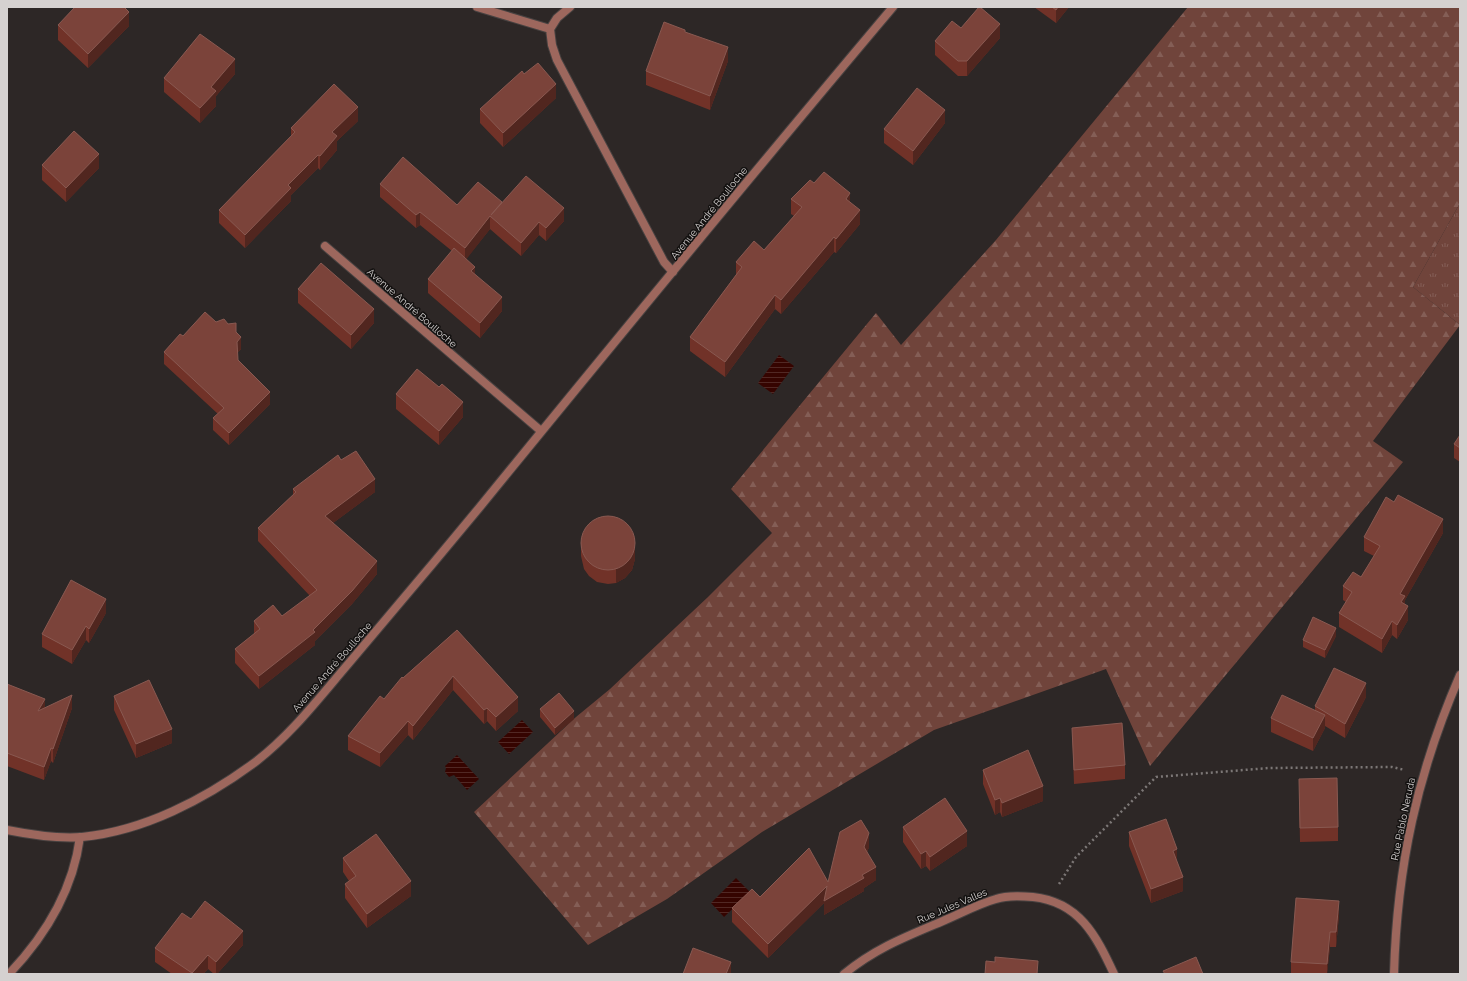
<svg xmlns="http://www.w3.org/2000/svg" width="1467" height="981" font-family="Raleway,sans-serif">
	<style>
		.grass { fill: url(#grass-tufts) }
		.forest { fill: url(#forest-firs) }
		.water { fill: url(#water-rules) }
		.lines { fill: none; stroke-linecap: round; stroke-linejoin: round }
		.street-casing { stroke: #484241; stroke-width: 10 }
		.path { stroke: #7c7776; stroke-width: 2.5; stroke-dasharray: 2 3; stroke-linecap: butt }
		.street { stroke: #9d675d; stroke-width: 8 }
		.wall { fill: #713228 }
		.shaded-wall { fill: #51261f }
		.building { fill: #7b433a; stroke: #895951 }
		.labels { text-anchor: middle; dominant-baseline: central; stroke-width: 3; stroke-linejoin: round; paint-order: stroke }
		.street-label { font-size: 10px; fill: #d5d1d0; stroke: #131110 }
	</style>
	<defs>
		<pattern id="grass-tufts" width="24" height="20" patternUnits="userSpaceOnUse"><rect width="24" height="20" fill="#70443b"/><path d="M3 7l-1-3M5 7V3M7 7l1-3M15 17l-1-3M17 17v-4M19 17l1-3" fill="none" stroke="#845e56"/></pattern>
		<pattern id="forest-firs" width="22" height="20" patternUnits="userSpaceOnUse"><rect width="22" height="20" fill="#70443b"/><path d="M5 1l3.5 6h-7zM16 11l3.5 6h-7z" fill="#845e56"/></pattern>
		<pattern id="water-rules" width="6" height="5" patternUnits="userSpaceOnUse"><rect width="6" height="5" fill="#350400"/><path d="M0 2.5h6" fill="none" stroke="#512824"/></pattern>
	</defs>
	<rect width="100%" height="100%" fill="#2d2726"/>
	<path class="grass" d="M1460,203V325L1413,287Z"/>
	<path class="forest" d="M1188,7H1460V203L1413,287L1460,325L1373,441L1403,462L1150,766L1106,669L934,730L762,832L667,899L588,945L474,812L576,717L610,689L708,597L772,533L731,489L876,313L901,345L996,240Z"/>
	<path class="water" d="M779,355L794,366L773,394L758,383Z
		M522,720L533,732L509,754L498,742Z
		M457,755L479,779L467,790L454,775L449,777L445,772L446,768L445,766Z
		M736,878L750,892L724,917L711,903Z"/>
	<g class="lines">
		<defs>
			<path id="street" d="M477,7L550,29
				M550,29L552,45L557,60L664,262L673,272
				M550,29L557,18L570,7
				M325,246L541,431
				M7,830C32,835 57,839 82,837C144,831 205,799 254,763C291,735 319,698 349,663C393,611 436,560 479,508C616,340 753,173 893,7
				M9,974C46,935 73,891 80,837
				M844,974C876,948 905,937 943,921C960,914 978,904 996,899C1007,895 1022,896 1033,897C1079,902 1096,935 1114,974
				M1394,974C1397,866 1417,774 1460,675"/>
		</defs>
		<use href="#street" class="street-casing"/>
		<path class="path" d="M1059,884L1076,857L1156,777L1269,768L1392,767L1405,770"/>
		<use href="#street" class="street"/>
	</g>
	<path class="wall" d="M1034,7H1069L1056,23Z
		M58,25L129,26L88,68L58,40Z
		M961,28L1000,38L967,76H958L935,55V41Z
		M728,61L710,110L646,85V71Z
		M235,74L216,96V106L200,123L164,92V78Z
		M524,74L556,98L503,147L480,123V109Z
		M358,121L337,141V150L320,170L318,168L291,195V201L245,248L219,223V210L291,136V128Z
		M945,123L913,165L884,143V129Z
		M42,165L99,168L66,202L42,180Z
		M814,183L850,202L860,224L836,253L834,252L781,314L775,309L725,377L690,351V337L736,275V262L764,250L794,216L791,214V199Z
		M380,184L457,205L502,203L564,221L546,241L539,235L521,256L490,229L466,259L475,274L502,311L480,338L428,293V279L452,251L420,225L416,228L380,197Z
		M298,289L374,323L351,349L298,303Z
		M216,322L236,332L241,349L237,353L238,360L270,404L229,445L213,430V418L218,414L164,364V352L183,336Z
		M396,394L463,417L439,445L396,409Z
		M1460,435V462L1454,458V444Z
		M341,460L375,492L333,523L377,574L352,604L315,641V645L259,689L235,663V649L254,634V621L282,616L310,596L258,541V528L293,495V489Z
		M1443,533L1405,600V604L1408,620L1397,639L1392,635L1382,653L1339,627V613L1346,602L1343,600V586L1361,577L1374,556L1364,551V537Z
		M581,542L635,559L632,570L625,578L616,583L608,584L597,582L589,576L584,569L581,556Z
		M106,613L89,643L86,640L72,664L42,647V634Z
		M457,630L518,711L496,731L487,721L484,724L453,690L413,740L408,735L380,767L348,750V736L384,699L403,678Z
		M1336,636L1325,658L1303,647V640Z
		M7,684L45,708H72L53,763L51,761L44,780L7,766Z
		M114,696L172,743L136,758L114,710Z
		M1366,697L1345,738L1325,726V728L1313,751L1271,732V718L1315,710V706Z
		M540,709L574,719L555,735L540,717Z
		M1072,728L1125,765V779L1074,784Z
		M983,770L1043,801L1002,817L1000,812L995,815L983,784Z
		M1299,793L1338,827V841L1300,842Z
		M903,827L967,846L930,871L926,866L921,869L903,842Z
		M1129,832L1177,862L1183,891L1151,903L1129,846Z
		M869,847L867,852L876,880L864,888V891L824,915V903L768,958L732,922V908L760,897L828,882Z
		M343,858L411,896L367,928L345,898V884L349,881L343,872Z
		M1339,915L1336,947H1330L1327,974H1291V962Z
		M191,919L243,945L217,974H214L208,969L203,974H172L155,962V948Z"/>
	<path class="shaded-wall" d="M1058,7H1069L1056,23V10Z
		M129,12V26L88,68V54Z
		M1000,24V38L967,76V61Z
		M728,47V61L710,110V96Z
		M235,59V74L216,96V106L200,123V108L211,87Z
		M556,84V98L503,147V133Z
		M358,107V121L337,141V150L320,170V156L332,132Z
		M945,110V123L913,165V151Z
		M99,154V168L66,202V188Z
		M318,155V168L291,195V201L245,248V235L288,185Z
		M850,193V208L846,199Z
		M564,208V221L546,241V228Z
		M860,210V224L836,253V239Z
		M420,212V225L416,228V215Z
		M490,216V229L465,261V248Z
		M539,222V235L521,256V243Z
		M834,237V252L781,314V300Z
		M475,267V281L471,271Z
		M775,295V309L725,377V362Z
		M502,297V311L480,338V323Z
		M374,309V323L351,349V335Z
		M241,337V349L237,353V342Z
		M270,392V404L229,445V433Z
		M463,402V417L439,445V431Z
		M375,479V492L325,529V516Z
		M1443,519V533L1405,600V610L1401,616L1400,594Z
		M635,545V559L632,570L625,578L616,583V569Z
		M377,561V574L352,604L315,641V645L259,689V676L313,630Z
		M106,599V613L89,643V629Z
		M1408,606V620L1397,639V625Z
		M1392,621V635L1382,653V639Z
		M86,626V640L72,664V650Z
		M1336,628V636L1325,658V650Z
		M453,676V690L413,740V726Z
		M1366,683V697L1345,738V724Z
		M72,695V708L53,763V749Z
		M518,697V711L496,731V717Z
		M45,699V712L38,711Z
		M487,708V721L484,724V710Z
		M574,711V719L555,735V728Z
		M1325,715V728L1313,751V738Z
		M408,721V735L380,767V753Z
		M172,729V743L136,758V744Z
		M51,748V761L44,780V767Z
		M1043,786V801L1002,817V803Z
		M1000,798V812L995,815V800Z
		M967,831V846L930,871V857Z
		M869,833V847L864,861V847Z
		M1177,849V863L1173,851Z
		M926,851V866L921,869V854Z
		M876,867V880L864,888V891L824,915V903L768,958V944L827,886L862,875Z
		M1183,877V891L1151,903V889Z
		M411,881V896L367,928V914Z
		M1339,901V915L1336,947V932Z
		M243,931V945L217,974H216V962Z
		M1330,932V947L1327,974V964Z
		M208,955V969L203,974H192Z
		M731,962V974H726Z"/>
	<path class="building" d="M75,7H124L129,12L88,54L58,25Z
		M979,7H980L1000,24L967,61H958L935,41L952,21L961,28Z
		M1052,7H1058L1056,10Z
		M664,22L685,30V32L728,47L710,96L646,71Z
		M200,34L235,59L211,87L216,91L200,108L164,78Z
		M538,63L556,84L503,133L480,109L522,71L524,74Z
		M334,84L358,107L332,132L337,136L320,156L318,155L288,185L291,188L245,235L219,210L295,132L291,128Z
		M917,88L945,110L913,151L884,129Z
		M74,131L99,154L66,188L42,165Z
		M403,157L457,205L478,182L502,202L491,215L526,176L564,208L546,228L539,222L521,243L490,216L465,248L420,212L416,215L380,184Z
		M824,172L850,193L846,199L860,210L836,239L834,237L781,300L775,295L725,362L690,337L742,267L736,262L754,241L764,250L802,207L791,199L810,180L814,183Z
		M454,248L475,267L471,271L502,297L480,323L428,279Z
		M321,263L374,309L351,335L298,289Z
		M205,312L216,322L224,319L228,324L236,323V332L241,337L237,342L238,360L270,392L229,433L213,418L224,408L164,352L180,334L183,336Z
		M417,369L439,387L442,384L463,402L439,431L396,394Z
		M1460,435V448L1454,444Z
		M356,451L375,479L325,516L377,561L352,591L313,630L315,632L259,676L235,649L260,629L254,621L273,605L282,616L317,590L258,528L296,492L293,489L338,455L341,460Z
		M1398,495L1443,519L1400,594L1405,596L1401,602L1408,606L1397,625L1392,621L1382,639L1339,613L1352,592L1343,586L1353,572L1361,577L1380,546L1364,537L1386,497L1394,502Z
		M581 543a27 27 0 1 1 54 0a27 27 0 1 1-54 0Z
		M71,580L106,599L89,629L86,626L72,650L42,634Z
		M1313,617L1336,628L1325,650L1303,640Z
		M457,630L518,697L496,717L487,708L484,710L453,676L413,726L408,721L380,753L348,736L380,696L384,699L402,677L403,678Z
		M1334,668L1366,683L1345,724L1315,706Z
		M149,680L172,729L136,744L114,696Z
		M7,684L45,699L38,711L72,695L53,749L51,748L44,767L7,753Z
		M559,693L574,711L555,728L540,709Z
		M1282,695L1325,715L1313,738L1271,718Z
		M1122,723L1125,765L1074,770L1072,728Z
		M1028,750L1043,786L1002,803L1000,798L995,800L983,770Z
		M1337,778L1338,827L1300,828L1299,779Z
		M945,798L967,831L930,857L926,851L921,854L903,827Z
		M1166,819L1177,849L1173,851L1183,877L1151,889L1129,832Z
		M861,820L869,833L864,847L876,867L862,875L864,878L824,901L827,886L768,944L732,908L752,889L760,897L809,848L828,882L840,832Z
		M376,834L411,881L367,914L345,884L356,876L343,858Z
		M1296,898L1339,901L1336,932H1330L1327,964L1291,962Z
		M205,901L243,931L216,962L208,955L192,973L155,948L182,913L191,919Z
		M693,948L731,962L726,974H683Z
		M995,957L1038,961L1037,974H985L986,961L995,962Z
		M1196,957L1203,974H1165L1163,971Z"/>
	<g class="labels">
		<g class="street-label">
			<text transform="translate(709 213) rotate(-51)">Avenue André Boulloche</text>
			<text transform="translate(412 308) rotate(41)">Avenue André Boulloche</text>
			<text transform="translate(332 667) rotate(-49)">Avenue André Boulloche</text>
			<text transform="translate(1403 819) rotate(-78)">Rue Pablo Neruda</text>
			<text transform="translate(952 906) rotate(-23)">Rue Jules Valles</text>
		</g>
	</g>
	<rect width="1467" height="981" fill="none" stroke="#d5d1d0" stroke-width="16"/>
</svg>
